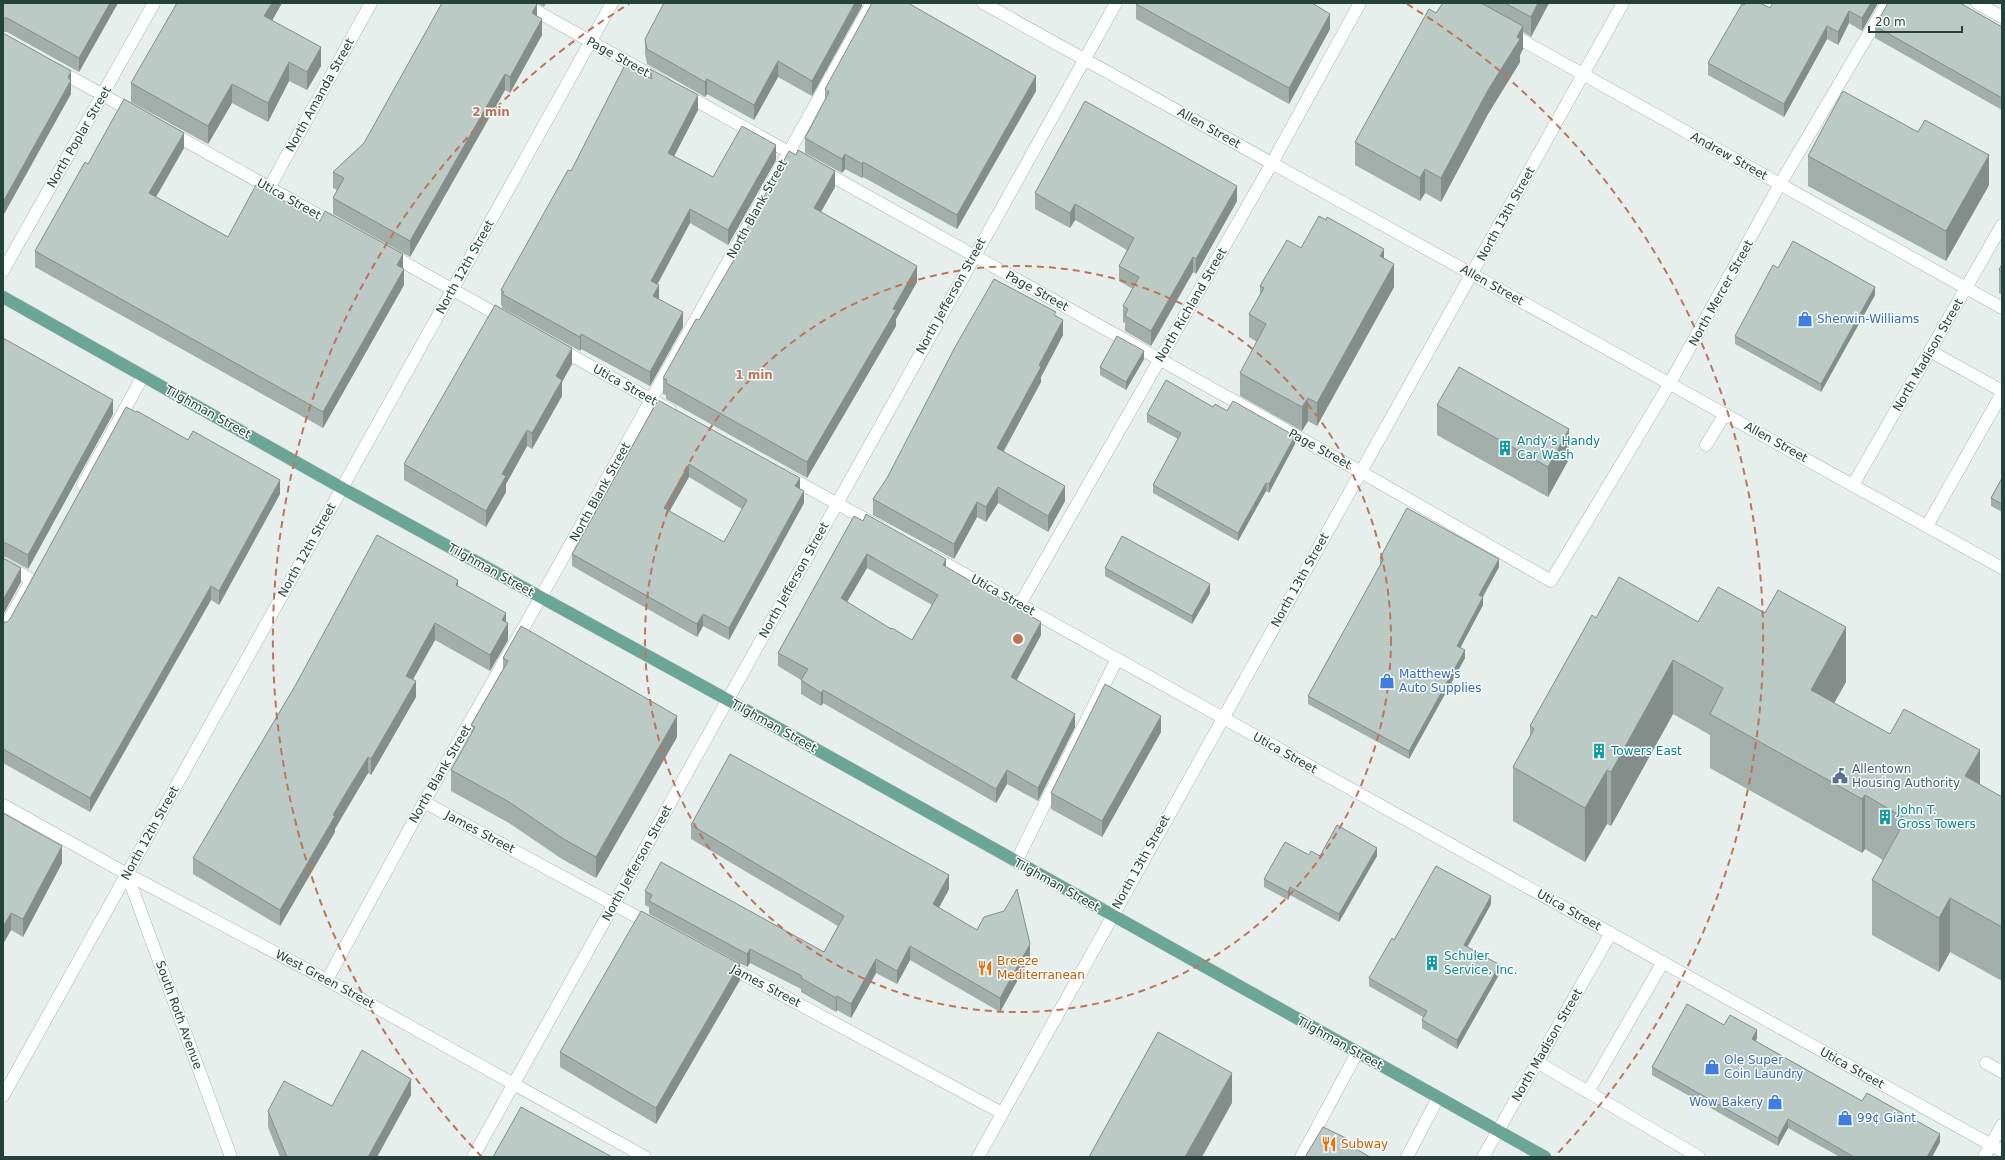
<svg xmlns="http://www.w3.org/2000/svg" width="2005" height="1160" font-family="'DejaVu Sans',sans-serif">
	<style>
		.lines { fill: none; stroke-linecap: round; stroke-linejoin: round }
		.lane-casing { stroke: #a8b8b2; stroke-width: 13 }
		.street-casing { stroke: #a8b8b2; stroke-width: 13 }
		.secondary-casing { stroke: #a4bbb3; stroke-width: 13 }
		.primary-casing { stroke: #c2cac8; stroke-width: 13 }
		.lane { stroke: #fff; stroke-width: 12 }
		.street { stroke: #fff; stroke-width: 12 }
		.secondary { stroke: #fff; stroke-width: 12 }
		.primary { stroke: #6aa596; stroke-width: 12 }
		.wall { fill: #a1aea9; fill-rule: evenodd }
		.shaded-wall { fill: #838d89 }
		.building { fill: #bbcac4; stroke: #838d89; fill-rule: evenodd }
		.ring { fill: none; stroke: #c07456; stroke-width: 2; stroke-dasharray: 7 5 }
		.labels { text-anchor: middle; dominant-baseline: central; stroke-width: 3; stroke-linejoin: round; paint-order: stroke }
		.street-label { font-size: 12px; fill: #24423a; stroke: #f7fbf9 }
		.shop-label { font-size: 12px; fill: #366cbe; stroke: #f7fbf9; text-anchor: start }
		.culture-label { font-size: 12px; fill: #0d838f; stroke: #f7fbf9; text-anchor: start }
		.service-label { font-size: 12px; fill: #4e5e75; stroke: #f7fbf9; text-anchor: start }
		.food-label { font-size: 12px; fill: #c56008; stroke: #f7fbf9; text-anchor: start }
		.centre { fill: #c07456; stroke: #f7fbf9; stroke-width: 2 }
		.ring-label { font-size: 12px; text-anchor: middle; font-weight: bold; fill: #c07456; stroke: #f7fbf9; stroke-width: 3; stroke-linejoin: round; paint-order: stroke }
	</style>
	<rect width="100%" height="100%" fill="#e6efeb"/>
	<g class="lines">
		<defs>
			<path id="lane" d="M522,3L665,83
				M1977,3L2002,17
				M1509,33L2002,308
				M58,70L135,113
				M684,94L803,160
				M170,132L336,225
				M821,170L1361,472L1551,581L1670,383L1780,184L1887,3
				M269,188L371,3
				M389,254L505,319
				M558,348L670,410
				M1930,351L2002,391
				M1706,445L1725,414
				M785,475L878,526
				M83,485L143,376
				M1927,526L2002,393
				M932,556L2002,1151
				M3,564L32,580
				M1020,604L1272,163L1360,3
				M3,630L28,586
				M424,802L652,925
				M1016,862L1117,659
				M726,965L1002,1113
				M327,980L424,802L541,597L872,3
				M1537,1062L1699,1157
				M1986,1063L2002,1072
				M1588,1092L1663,962
				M1301,1157L1357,1053
				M1407,1157L1438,1098"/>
			<path id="street" d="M3,271L154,3
				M1853,485L2002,225
				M342,488L612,3
				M3,805L127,874L327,980L645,1157
				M3,1096L127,874
				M473,1157C689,773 901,387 1116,3
				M978,1157L1623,3
				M1483,1157L1611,933
				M1984,1157L2002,1125"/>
			<path id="secondary" d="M983,3L2002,568
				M231,1157L127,874L342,488"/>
			<path id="primary" d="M3,297L342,488L728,700L1545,1157"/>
		</defs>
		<use href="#lane" class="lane-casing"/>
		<use href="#street" class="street-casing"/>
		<use href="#secondary" class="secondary-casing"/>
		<use href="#primary" class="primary-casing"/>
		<use href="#lane" class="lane"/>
		<use href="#street" class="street"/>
		<use href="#secondary" class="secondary"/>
		<use href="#primary" class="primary"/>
	</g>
	<path class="wall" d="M3,3H118L79,72L7,32H3Z
		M282,3L272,20L321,66L307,90L289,81L268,122L232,103L208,144L131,102V83Z
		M537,3H546L544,7Z
		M862,3V6L812,96L778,77L754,120L707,94L705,97L647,64L645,54V39Z
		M1443,3H1549L1531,37L1523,32V49L1520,55V62L1488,114L1441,202L1425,193L1420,201L1355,165V142Z
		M1878,3L1862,31L1849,23L1838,45L1827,39L1784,117L1708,75V63L1744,5L1770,8Z
		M1136,4L1330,29L1289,104L1136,19Z
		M537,16L542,35L510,93L505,90L410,257L333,214V198L337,190L333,188V172Z
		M1875,26L2002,27V110L1875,38Z
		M650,69L698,110L674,156L713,177L776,160L728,245L690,223L657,285L659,299L683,327L650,386L581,349L580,351L502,308V306L501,305V290L571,171L650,78Z
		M825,89L1036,91L957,229L863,177L862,178L845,169L842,173L805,153V138L825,101Z
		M184,148L156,197L228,237L403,268L404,285L323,428L35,267V251L88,164Z
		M1808,156L1989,185L1946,261L1808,186Z
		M835,187L821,212L917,282L896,319V326L807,478L666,399V395L663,394V378L699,320L742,247V237Z
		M1035,193L1237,201L1196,274L1193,272L1151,346L1125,331V323L1123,322V306L1133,289L1119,281V266L1127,250L1075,220L1070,228L1035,209Z
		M1301,248L1384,259L1394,287L1317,426L1308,421L1302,431L1240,396V373L1257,342L1249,337V314L1260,294V286Z
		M2002,264V295L1999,293V270Z
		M1778,268L1875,295L1821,392L1735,344V336Z
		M1056,315L1063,335L1041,377V382L1004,451L1065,501L1048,532L998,503L986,522L977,517L954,559L873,515V499Z
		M3,338L113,414L28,569L6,557H3Z
		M1144,359L1126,390L1100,375V367Z
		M572,364L562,382V396L532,449L527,446L506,484V492L486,527L404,480V464Z
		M658,400L800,489L804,503L729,640L703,626L697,637L572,566V554ZM689,477L742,509L724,542L669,511Z
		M1437,405L1569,459L1548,497L1437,435Z
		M1213,407L1227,411L1295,444L1269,493L1266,491L1238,541L1153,493V485L1178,439L1147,422V414Z
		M2002,478V512L1991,506V498Z
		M280,494L219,605L211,600L90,812L3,763V622H7Z
		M854,516L946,567L1041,635L1017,680L1075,727L1038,801L1007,784L996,803L823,703L821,706L801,694V680L778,666V653ZM867,568L932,605L912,640L891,629L847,602Z
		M1380,558L1499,567L1483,597V605L1460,648L1465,658L1409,759L1308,704V696L1380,566Z
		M1105,568L1210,593L1192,624L1105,576Z
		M458,586L506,622L508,640L490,671L435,640L413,679L416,697L371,775L368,773L347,807L335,829V832L280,926L193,874V858Z
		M1596,618L1698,622L1846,682L1834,703L2002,797V981L1950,952L1939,972L1872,935V880L1883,860L1865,849L1862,853L1710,768V735L1673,714L1611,826L1607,824L1585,862L1513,821V767L1530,736V726Z
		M503,658L677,737L596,878L562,859L509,823L451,791V770L471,734V725L503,669Z
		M1161,732L1102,837L1051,809V793Z
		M3,813L62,863L23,937L11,930L3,944Z
		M691,825L949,889L939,908L977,930L1030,958L1000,1012L910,960L897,984L876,973L851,1018L837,1010L836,1012L801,992V989L750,963L747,967L649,914V907L645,905V891L824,952L838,926L691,839Z
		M1309,855L1377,856L1339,922L1290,895L1288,900L1264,887V879Z
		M1491,904L1467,947L1500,973L1457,1049L1422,1028V1020L1423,1017L1369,986V978Z
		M740,980L656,1124L560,1067V1052Z
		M1724,1025L1757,1038L1756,1041L1862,1101L1940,1142L1932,1157H1840L1788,1128L1778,1146L1652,1075V1067Z
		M411,1095L377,1157H280L268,1127V1111L332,1106Z"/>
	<path class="shaded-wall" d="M110,3H118L79,72V58Z
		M272,3H282L264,35V16Z
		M855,3H862V6L812,96V81Z
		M1538,3H1549L1531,37V17Z
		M1871,3H1878L1862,31V18Z
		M537,4V20L532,13Z
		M1849,11V23L1838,45V32Z
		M1330,14V29L1289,104V88Z
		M542,19V35L510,93V77Z
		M1523,26V49L1520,55V62L1488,114L1441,202V178Z
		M1827,26V39L1784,117V104Z
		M321,47V66L307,90V72Z
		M778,61V77L754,120V105Z
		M289,62V81L268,122V103Z
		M71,71V94L3,216V202Z
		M505,74V90L410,257V241Z
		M1036,76V91L957,229V215Z
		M707,79V94L705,97V82Z
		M232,84V103L208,144V126Z
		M698,95V110L668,168V153Z
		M184,133V148L149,209V193Z
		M776,145V160L728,245V230Z
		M845,154V169L842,173V159Z
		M1989,155V185L1946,261V231Z
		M863,162V177L862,178V164Z
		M1425,169V193L1420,201V178Z
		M835,171V187L814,224V208Z
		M1237,186V201L1196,274V259Z
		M1075,204V220L1070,228V213Z
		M690,209V223L651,296V281Z
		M1384,249V272L1380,256Z
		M403,254V270L397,265Z
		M1193,257V272L1151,346V331Z
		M1394,264V287L1317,426V403Z
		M917,266V282L896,319V326L807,478V462L893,309Z
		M404,269V285L323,428V412Z
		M659,285V300L653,296Z
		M1875,287V295L1821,392V384Z
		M683,312V327L650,386V372Z
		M1063,320V335L1041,377V382L997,463V448L1039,365Z
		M581,334V349L580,351V337Z
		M572,348V364L562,382V396L532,449V433L556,376Z
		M1144,351V359L1126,390V382Z
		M1308,398V421L1302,431V407Z
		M113,400V414L28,569V555Z
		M1569,429V459L1548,497V467Z
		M527,430V446L506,484V492L486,527V511L502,474Z
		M1295,436V444L1269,493V484Z
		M689,464V477L664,521V508Z
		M800,478V491L795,486Z
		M280,480V494L219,605V591Z
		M1266,483V491L1238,541V533Z
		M1065,486V501L1048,532V516Z
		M998,487V503L986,522V507Z
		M804,491V503L729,640V628Z
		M977,502V517L954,559V544Z
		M867,554V568L841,612V598Z
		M946,559V572L943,565Z
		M1499,559V567L1479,603V595Z
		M21,568V582L3,615V600Z
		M458,580V596L456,585Z
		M1210,584V593L1192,624V616Z
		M211,586V600L90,812V798Z
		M1483,597V605L1457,654V646Z
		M506,613V627L508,623V640L490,671V655L502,620Z
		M703,614V626L697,637V624Z
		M1041,622V635L1011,690V677Z
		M435,623V640L406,692V676Z
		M1846,627V682L1811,744V690Z
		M1465,650V658L1409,759V751Z
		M1673,660V714L1611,826V772Z
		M416,681V697L371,775V759Z
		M823,690V703L821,706V693Z
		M1075,714V727L1038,801V788Z
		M677,716V737L596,878V857Z
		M1161,716V732L1102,837V821Z
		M1980,750V805L1965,776Z
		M368,757V773L335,829V832L280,926V910L333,815Z
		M1007,770V784L996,803V789Z
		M1607,770V824L1585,862V808Z
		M1865,795V849L1862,853V799Z
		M62,846V863L23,937V919Z
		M1377,848V856L1339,922V914Z
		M949,875V889L933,918V904Z
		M1290,887V895L1288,900V892Z
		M1491,896V904L1464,953V945Z
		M1950,898V952L1939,972V918Z
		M11,913V930L3,944V927Z
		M1030,944V958L1000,1012V998Z
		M910,946V960L897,984V971Z
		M750,949V963L747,967V954Z
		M876,959V973L851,1018V1004Z
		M740,964V980L656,1124V1108Z
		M1500,965V973L1457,1049V1040Z
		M837,996V1010L836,1012V998Z
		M1757,1030V1038L1752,1047V1039Z
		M1232,1073V1103L1202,1157H1185Z
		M411,1079V1095L377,1157H368Z
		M1788,1119V1128L1778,1146V1138Z
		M1940,1134V1142L1932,1157H1927Z"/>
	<path class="building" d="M3,3H110L79,58L7,18H3Z
		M177,3H272L264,16L321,47L307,72L289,62L268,103L232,84L208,126L131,83Z
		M442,3H535L537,4L532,13L542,19L510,77L505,74L410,241L333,198L344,178L333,172L364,143Z
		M664,3H855L812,81L778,61L754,105L707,79L705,82L647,49L645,39Z
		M872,3H908L1036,76L957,215L863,162L862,164L845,154L842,159L805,138L829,92L825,89Z
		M1137,3H1312L1330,14L1289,88L1136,4Z
		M1443,3H1481L1523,26L1517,37L1520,39L1488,90L1441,178L1425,169L1420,178L1355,142L1429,9L1436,13Z
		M1505,3H1538L1531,17Z
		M1746,3H1760L1770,8L1773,3H1871L1862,18L1849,11L1838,32L1827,26L1784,104L1708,63L1742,4L1744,5Z
		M1888,3H1960L2002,27V98L1875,26Z
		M3,33L71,71L68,78L71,80L3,202Z
		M625,65L652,79L650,69L698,95L668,153L713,177L742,126L776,145L728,230L690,209L651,281L659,285L653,296L683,312L650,372L581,334L580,337L502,294L504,292L501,290L568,170L571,171Z
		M1843,91L1918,132L1925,120L1989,155L1946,231L1808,156Z
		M124,99L184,133L149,193L228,237L256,185L320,221L325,211L403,254L397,265L404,269L323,412L35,251L85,162L88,164Z
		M1085,101L1237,186L1196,259L1193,257L1151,331L1125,316L1128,309L1123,306L1139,277L1119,266L1134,238L1075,204L1070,213L1035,193Z
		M798,150L835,171L814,208L917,266L893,309L896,310L807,462L666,383L667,380L663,378L696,319L699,320L746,239L742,237L789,151L796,155Z
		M1319,216L1326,220L1327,217L1384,249L1380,256L1394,264L1317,403L1308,398L1302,407L1240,373L1266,324L1249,314L1264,288L1260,286L1287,240L1301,248Z
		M1793,241L1875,287L1821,384L1735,336L1773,265L1778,268Z
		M2002,264V272L1999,270Z
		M994,279L1056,312L1054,315L1063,320L1039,365L1041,367L997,448L1065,486L1048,516L998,487L986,507L977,502L954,544L873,499L887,478L954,349Z
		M495,305L572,348L556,376L562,380L532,433L527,430L502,474L506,476L486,511L404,464Z
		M1117,336L1144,351L1126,382L1100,367Z
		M3,338L113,400L28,555L6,543H3Z
		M1459,367L1569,429L1548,467L1437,405Z
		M1166,380L1213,407L1215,404L1227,411L1233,401L1295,436L1269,484L1266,483L1238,533L1153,485L1181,433L1147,414Z
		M658,400L800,478L795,486L804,491L729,628L703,614L697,624L572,554ZM689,464L747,500L724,542L664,508Z
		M126,407L136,412L137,411L188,440L193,431L280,480L219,591L211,586L90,798L3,749V622H7L10,619Z
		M2002,478V504L1991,498Z
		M1407,508L1499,559L1479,595L1483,597L1457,646L1465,650L1409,751L1308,696L1383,560L1380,558Z
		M866,514L946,559L943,565L1041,622L1011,677L1075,714L1038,788L1007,770L996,789L823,690L821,693L801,680L808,669L778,653L854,516L863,521ZM867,554L938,595L912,640L892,628L891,629L841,598Z
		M377,535L458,580L456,585L506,613L502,620L508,623L490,655L435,623L406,676L416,681L371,759L368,757L347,791L333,815L335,816L280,910L193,858L295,686Z
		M1122,536L1210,584L1192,616L1105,568Z
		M3,558L21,568L3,600Z
		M1619,577L1698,622L1718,587L1765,613L1778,590L1846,627L1811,690L1890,734L1904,709L1980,750L1965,776L2002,797V927L1950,898L1939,918L1872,880L1906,819L1865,795L1862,799L1710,714L1723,688L1673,660L1611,772L1607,770L1585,808L1513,767L1534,729L1530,726L1592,615L1596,618Z
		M521,626L677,716L596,857L562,838L509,802L451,770L475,727L471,725L508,661L503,658Z
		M1105,684L1161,716L1102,821L1051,793Z
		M730,754L949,875L933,904L977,930L984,917L1004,911L1017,889L1030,944L1000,998L910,946L897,971L876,959L851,1004L837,996L836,998L801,978L802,976L750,949L747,954L649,901L652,895L645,891L661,862L824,952L844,916L691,825Z
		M3,813L62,846L23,919L11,913L3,927Z
		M1337,825L1377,848L1339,914L1290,887L1288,892L1264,879L1285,842L1309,855L1311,851L1320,856Z
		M1436,866L1491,896L1464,945L1500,965L1457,1040L1422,1020L1427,1011L1369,978L1392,938L1394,940Z
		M641,911L740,964L656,1108L560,1052Z
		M1687,1004L1724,1025L1730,1015L1757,1030L1752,1039L1773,1051L1862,1101L1867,1093L1940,1134L1927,1157H1854L1788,1119L1778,1138L1652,1067Z
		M1158,1032L1232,1073L1185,1157H1089Z
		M362,1050L411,1079L368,1157H287L268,1111L284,1081L332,1106Z
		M521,1107L612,1157H493Z
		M1323,1127L1346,1138L1344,1142L1370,1157H1305Z"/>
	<g class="ring">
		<circle cx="1018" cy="639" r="373"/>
		<path d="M482 1157A745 745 0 0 1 629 4M1407 4A745 745 0 0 1 1554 1157"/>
	</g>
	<defs>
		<symbol id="shop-bare" viewBox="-9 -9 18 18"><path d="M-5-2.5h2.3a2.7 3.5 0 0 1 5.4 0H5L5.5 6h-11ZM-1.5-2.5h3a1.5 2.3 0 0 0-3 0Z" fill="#3f7fe0" stroke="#f7fbf9" stroke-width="2.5" paint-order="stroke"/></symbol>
		<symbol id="building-bare" viewBox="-9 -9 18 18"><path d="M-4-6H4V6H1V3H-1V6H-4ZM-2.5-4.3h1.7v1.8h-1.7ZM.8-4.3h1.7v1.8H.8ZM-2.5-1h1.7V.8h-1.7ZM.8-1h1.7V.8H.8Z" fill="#0f9aa8" stroke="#f7fbf9" stroke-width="2.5" paint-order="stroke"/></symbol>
		<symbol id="civic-bare" viewBox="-9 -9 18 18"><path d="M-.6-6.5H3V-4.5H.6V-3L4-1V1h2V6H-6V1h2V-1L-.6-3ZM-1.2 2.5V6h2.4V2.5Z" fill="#5c6f8a" stroke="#f7fbf9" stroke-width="2.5" paint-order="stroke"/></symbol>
		<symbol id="restaurant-bare" viewBox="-9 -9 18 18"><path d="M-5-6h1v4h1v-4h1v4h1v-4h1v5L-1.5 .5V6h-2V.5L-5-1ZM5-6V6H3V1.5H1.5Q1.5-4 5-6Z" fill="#e8710a" stroke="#f7fbf9" stroke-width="2.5" paint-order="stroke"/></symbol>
	</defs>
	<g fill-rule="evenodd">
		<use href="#shop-bare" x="1794" y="308" width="22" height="22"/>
		<use href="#building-bare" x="1494" y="437" width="22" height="22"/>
		<use href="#shop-bare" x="1376" y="670" width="22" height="22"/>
		<use href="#building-bare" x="1588" y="740" width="22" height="22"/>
		<use href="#civic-bare" x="1829" y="765" width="22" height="22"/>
		<use href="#building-bare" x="1874" y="806" width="22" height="22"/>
		<use href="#building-bare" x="1421" y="952" width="22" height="22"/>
		<use href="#restaurant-bare" x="974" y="957" width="22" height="22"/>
		<use href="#shop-bare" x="1701" y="1056" width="22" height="22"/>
		<use href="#shop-bare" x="1764" y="1091" width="22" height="22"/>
		<use href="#shop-bare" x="1834" y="1107" width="22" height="22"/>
		<use href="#restaurant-bare" x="1318" y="1133" width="22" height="22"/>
	</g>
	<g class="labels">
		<g class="street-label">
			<text transform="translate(618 57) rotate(29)">Page Street</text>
			<text transform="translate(320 95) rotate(-61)">North Amanda Street</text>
			<text transform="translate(1209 128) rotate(29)">Allen Street</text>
			<text transform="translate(79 137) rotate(-60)">North Poplar Street</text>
			<text transform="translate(1729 156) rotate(29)">Andrew Street</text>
			<text transform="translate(289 199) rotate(29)">Utica Street</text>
			<text transform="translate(757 209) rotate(-61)">North Blank Street</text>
			<text transform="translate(1506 214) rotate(-61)">North 13th Street</text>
			<text transform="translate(465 267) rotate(-61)">North 12th Street</text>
			<text transform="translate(1492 285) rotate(29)">Allen Street</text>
			<text transform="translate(1037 291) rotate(29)">Page Street</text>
			<text transform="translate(1721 293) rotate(-61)">North Mercer Street</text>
			<text transform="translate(951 296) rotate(-61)">North Jefferson Street</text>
			<text transform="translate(1191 305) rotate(-60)">North Richland Street</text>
			<text transform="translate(1928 355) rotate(-60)">North Madison Street</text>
			<text transform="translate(625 385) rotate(29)">Utica Street</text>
			<text transform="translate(208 412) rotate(29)">Tilghman Street</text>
			<text transform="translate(1776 442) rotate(29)">Allen Street</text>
			<text transform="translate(1320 449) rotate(29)">Page Street</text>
			<text transform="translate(600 492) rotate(-61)">North Blank Street</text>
			<text transform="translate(307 550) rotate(-61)">North 12th Street</text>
			<text transform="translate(491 570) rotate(29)">Tilghman Street</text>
			<text transform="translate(794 580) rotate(-61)">North Jefferson Street</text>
			<text transform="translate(1300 580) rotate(-61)">North 13th Street</text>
			<text transform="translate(1003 595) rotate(29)">Utica Street</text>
			<text transform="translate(774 726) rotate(29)">Tilghman Street</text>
			<text transform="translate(1285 753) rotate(29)">Utica Street</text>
			<text transform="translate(440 774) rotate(-60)">North Blank Street</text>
			<text transform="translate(480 832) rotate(28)">James Street</text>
			<text transform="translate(150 833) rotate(-61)">North 12th Street</text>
			<text transform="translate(1141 862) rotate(-61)">North 13th Street</text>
			<text transform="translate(637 863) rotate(-61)">North Jefferson Street</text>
			<text transform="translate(1057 885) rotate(29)">Tilghman Street</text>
			<text transform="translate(1569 910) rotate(29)">Utica Street</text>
			<text transform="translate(325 979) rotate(28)">West Green Street</text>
			<text transform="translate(766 986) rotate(28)">James Street</text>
			<text transform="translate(179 1015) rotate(70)">South Roth Avenue</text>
			<text transform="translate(1340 1043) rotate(29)">Tilghman Street</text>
			<text transform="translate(1547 1045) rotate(-60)">North Madison Street</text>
			<text transform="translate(1852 1068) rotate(29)">Utica Street</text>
		</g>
		<g class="shop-label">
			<text x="1817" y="319">Sherwin-Williams</text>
			<text x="1399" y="674">Matthew's<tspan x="1399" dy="14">Auto Supplies</tspan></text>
			<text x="1724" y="1060">Ole Super<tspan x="1724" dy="14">Coin Laundry</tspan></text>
			<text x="1763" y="1102" text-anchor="end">Wow Bakery</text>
			<text x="1857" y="1118">99¢ Giant</text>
		</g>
		<g class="culture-label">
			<text x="1517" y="441">Andy’s Handy<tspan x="1517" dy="14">Car Wash</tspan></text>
			<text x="1611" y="751">Towers East</text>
			<text x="1897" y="810">John T.<tspan x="1897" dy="14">Gross Towers</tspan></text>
			<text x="1444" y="956">Schuler<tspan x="1444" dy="14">Service, Inc.</tspan></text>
		</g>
		<g class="service-label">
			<text x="1852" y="769">Allentown<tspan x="1852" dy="14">Housing Authority</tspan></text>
		</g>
		<g class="food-label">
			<text x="997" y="961">Breeze<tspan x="997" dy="14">Mediterranean</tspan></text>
			<text x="1341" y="1144">Subway</text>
		</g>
	</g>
	<circle cx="1018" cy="639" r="6" class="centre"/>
	<g class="ring-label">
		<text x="491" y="116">2 min</text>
		<text x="754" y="379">1 min</text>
	</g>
	<rect width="2005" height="1160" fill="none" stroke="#24423a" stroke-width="8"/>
	<path d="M1869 26v6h93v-6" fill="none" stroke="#24423a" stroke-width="2"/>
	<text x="1875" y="26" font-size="12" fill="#24423a" stroke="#f7fbf9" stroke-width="3" paint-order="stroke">20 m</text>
</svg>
